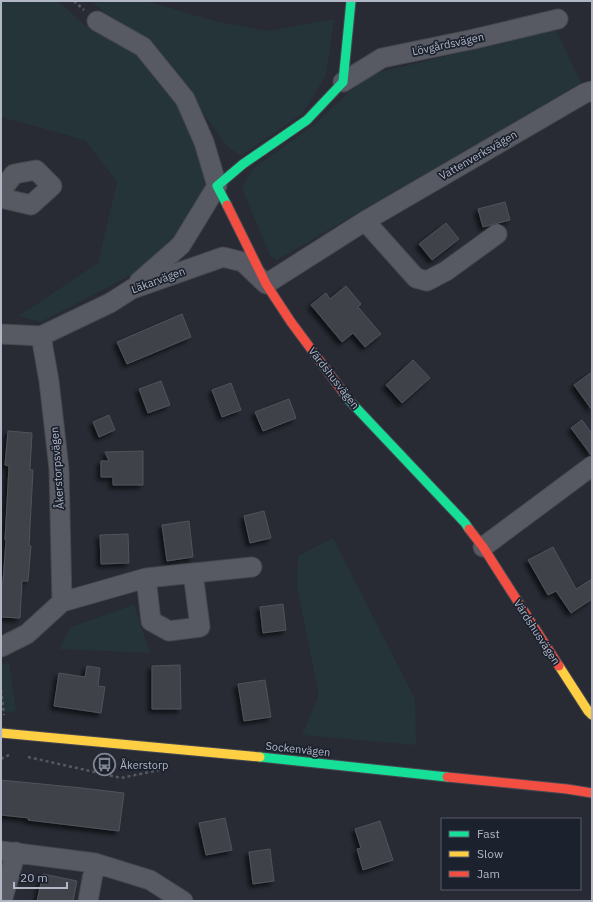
<svg xmlns="http://www.w3.org/2000/svg" width="593" height="902" font-family="'IBM Plex Sans',sans-serif">
	<style>
		.green { fill: #253439 }
		.building { fill: #3f424a; stroke: #50535b; filter: url(#shadow) }
		.lines { fill: none; stroke-linecap: round; stroke-linejoin: round }
		.street-casing { stroke: #45484e; stroke-width: 21 }
		.fast-casing { stroke: #454851; stroke-width: 11 }
		.slow-casing { stroke: #454851; stroke-width: 11 }
		.jam-casing { stroke: #454851; stroke-width: 11 }
		.path { stroke: #55595f; stroke-width: 2.5; stroke-dasharray: 3 3; stroke-linecap: butt }
		.street { stroke: #575a62; stroke-width: 19 }
		.fast { stroke: #16e098; stroke-width: 9 }
		.slow { stroke: #ffcf43; stroke-width: 9 }
		.jam { stroke: #f24e42; stroke-width: 9 }
		.labels { text-anchor: middle; dominant-baseline: central; stroke-width: 3.5; stroke-linejoin: round; paint-order: stroke }
		.street-label { font-size: 11px; fill: #b1b7c5; stroke: #1c212e }
		.poi-label { font-size: 11px; fill: #b1b7c5; stroke: #1c212e; text-anchor: start }
	</style>
	<defs>
		<filter id="shadow"><feDropShadow dx="-3.5" dy="3.5" stdDeviation="2" flood-color="#0009"/></filter>
	</defs>
	<rect width="100%" height="100%" fill="#282b34"/>
	<path class="green" d="M1,1H58L85,25L140,58L182,112L216,167L181,249L41,322L19,316L98,263L117,182L85,140L1,117Z
		M91,1H146L218,22L268,31L334,19L326,75L303,113L241,156L228,147L152,42L104,12Z
		M556,30L581,83L277,260L270,255L242,188L253,169L314,125L367,75Z
		M333,538L415,699L416,745L302,735L319,695L297,587L298,556Z
		M134,605L150,653L59,649L71,627Z
		M9,662L16,711L1,713V665Z"/>
	<path class="building" d="M505,202L510,220L483,227L478,209Z
		M446,223L459,239L432,260L419,244Z
		M346,286L361,304L358,307L381,334L365,347L353,333L342,342L311,305L326,293L330,299Z
		M182,314L191,337L127,364L117,342Z
		M413,360L430,378L402,403L386,385Z
		M592,372V410L574,385Z
		M161,381L170,405L148,413L139,389Z
		M231,383L241,410L222,417L212,390Z
		M289,399L296,418L263,431L255,412Z
		M109,415L115,430L99,437L93,422Z
		M582,420L592,434V455H591L571,428Z
		M8,431L32,433L30,470H33L29,546H31L28,581H22L20,618L1,617V582H3L6,540H5L9,466L5,465Z
		M143,451V485H113V477H101V461H109L105,452Z
		M264,511L271,538L250,543L244,516Z
		M189,521L193,557L167,561L162,525Z
		M128,534L129,563L101,564L100,535Z
		M553,547L576,589L592,579V599L571,613L556,591L548,595L528,560Z
		M283,604L286,630L263,633L260,607Z
		M180,665L181,709H152V666Z
		M87,666L100,668L98,686L105,687L101,713L54,706L59,673L85,677Z
		M265,680L271,717L244,721L238,684Z
		M1,780L82,788L124,793L119,831L28,820L29,818L1,815Z
		M225,818L232,850L206,855L199,823Z
		M380,821L393,860L363,870L357,849L361,848L355,829Z
		M270,849L274,881L253,884L249,852Z
		M43,874L77,881L73,901H37Z"/>
	<g class="lines">
		<defs>
			<path id="street" d="M97,21L143,47L185,99L204,142L217,186L181,245L139,282
				M343,82L382,58L474,39L558,19
				M1,191L14,174L36,170L52,186L31,205L1,198
				M365,221L416,278L427,281L446,271L497,234
				M1,334L41,336L110,303L132,289L223,257L243,262L266,284L365,221L585,93L592,91
				M483,547L592,466
				M146,578L151,621L169,631L200,627L193,573
				M62,602L146,578L252,567
				M1,647L27,634L62,602L59,469L49,381L41,336
				M1,851L95,863L150,880L183,901
				M2,901L16,852
				M88,901L95,863"/>
			<path id="fast" d="M227,205L217,186L243,164L307,120L343,82L351,1
				M343,392L346,397L465,523L469,529
				M260,757L447,777"/>
			<path id="slow" d="M559,666L588,711L592,715
				M1,733L260,757"/>
			<path id="jam" d="M227,205L266,284L291,322L343,392
				M469,529L483,547L559,666
				M447,777L567,789L592,793"/>
		</defs>
		<use href="#street" class="street-casing"/>
		<use href="#fast" class="fast-casing"/>
		<use href="#slow" class="slow-casing"/>
		<use href="#jam" class="jam-casing"/>
		<path class="path" d="M74,1L84,10
			M1,690L4,715
			M28,757L121,778L164,769
			M1,759L11,754"/>
		<use href="#street" class="street"/>
		<use href="#fast" class="fast"/>
		<use href="#slow" class="slow"/>
		<use href="#jam" class="jam"/>
	</g>
	<defs>
		<symbol id="bus-ring" viewBox="-11 -11 22 22"><circle r="9.5" fill="#1c212e" stroke="#818692" stroke-width="1.5"/><path d="M-5-6H5V4H4V6H2V4H-2V6H-4V4H-5ZM-3.5-4V0h7V-4ZM-3.5 1.2v1.5H-2V1.2ZM2 1.2v1.5H3.5V1.2Z" fill="#818692"/></symbol>
	</defs>
	<g fill-rule="evenodd">
		<use href="#bus-ring" x="92" y="752" width="25" height="25"/>
	</g>
	<g class="labels">
		<g class="street-label">
			<text transform="translate(448 44) rotate(-12)">Lövgårdsvägen</text>
			<text transform="translate(478 155) rotate(-30)">Vattenverksvägen</text>
			<text transform="translate(158 280) rotate(-20)">Läkarvägen</text>
			<text transform="translate(334 378) rotate(52)">Värdshusvägen</text>
			<text transform="translate(57 468) rotate(-94)">Åkerstorpsvägen</text>
			<text transform="translate(537 632) rotate(57)">Värdshusvägen</text>
			<text transform="translate(298 749) rotate(6)">Sockenvägen</text>
		</g>
		<g class="poi-label">
			<text x="120" y="765">Åkerstorp</text>
		</g>
	</g>
	<rect width="593" height="902" fill="none" stroke="#b1b7c5" stroke-width="4"/>
	<rect x="441" y="818" width="140" height="72" fill="#1c212e" stroke="#585d6a"/>
	<rect x="449" y="831" width="20" height="6" fill="#16e098" stroke="#585d6a"/>
	<text x="477" y="838" font-size="12" fill="#b1b7c5">Fast</text>
	<rect x="449" y="851" width="20" height="6" fill="#ffcf43" stroke="#585d6a"/>
	<text x="477" y="858" font-size="12" fill="#b1b7c5">Slow</text>
	<rect x="449" y="871" width="20" height="6" fill="#f24e42" stroke="#585d6a"/>
	<text x="477" y="878" font-size="12" fill="#b1b7c5">Jam</text>
	<path d="M14 882v6h53v-6" fill="none" stroke="#b1b7c5" stroke-width="2"/>
	<text x="20" y="882" font-size="12" fill="#b1b7c5" stroke="#1c212e" stroke-width="3" paint-order="stroke">20 m</text>
</svg>
